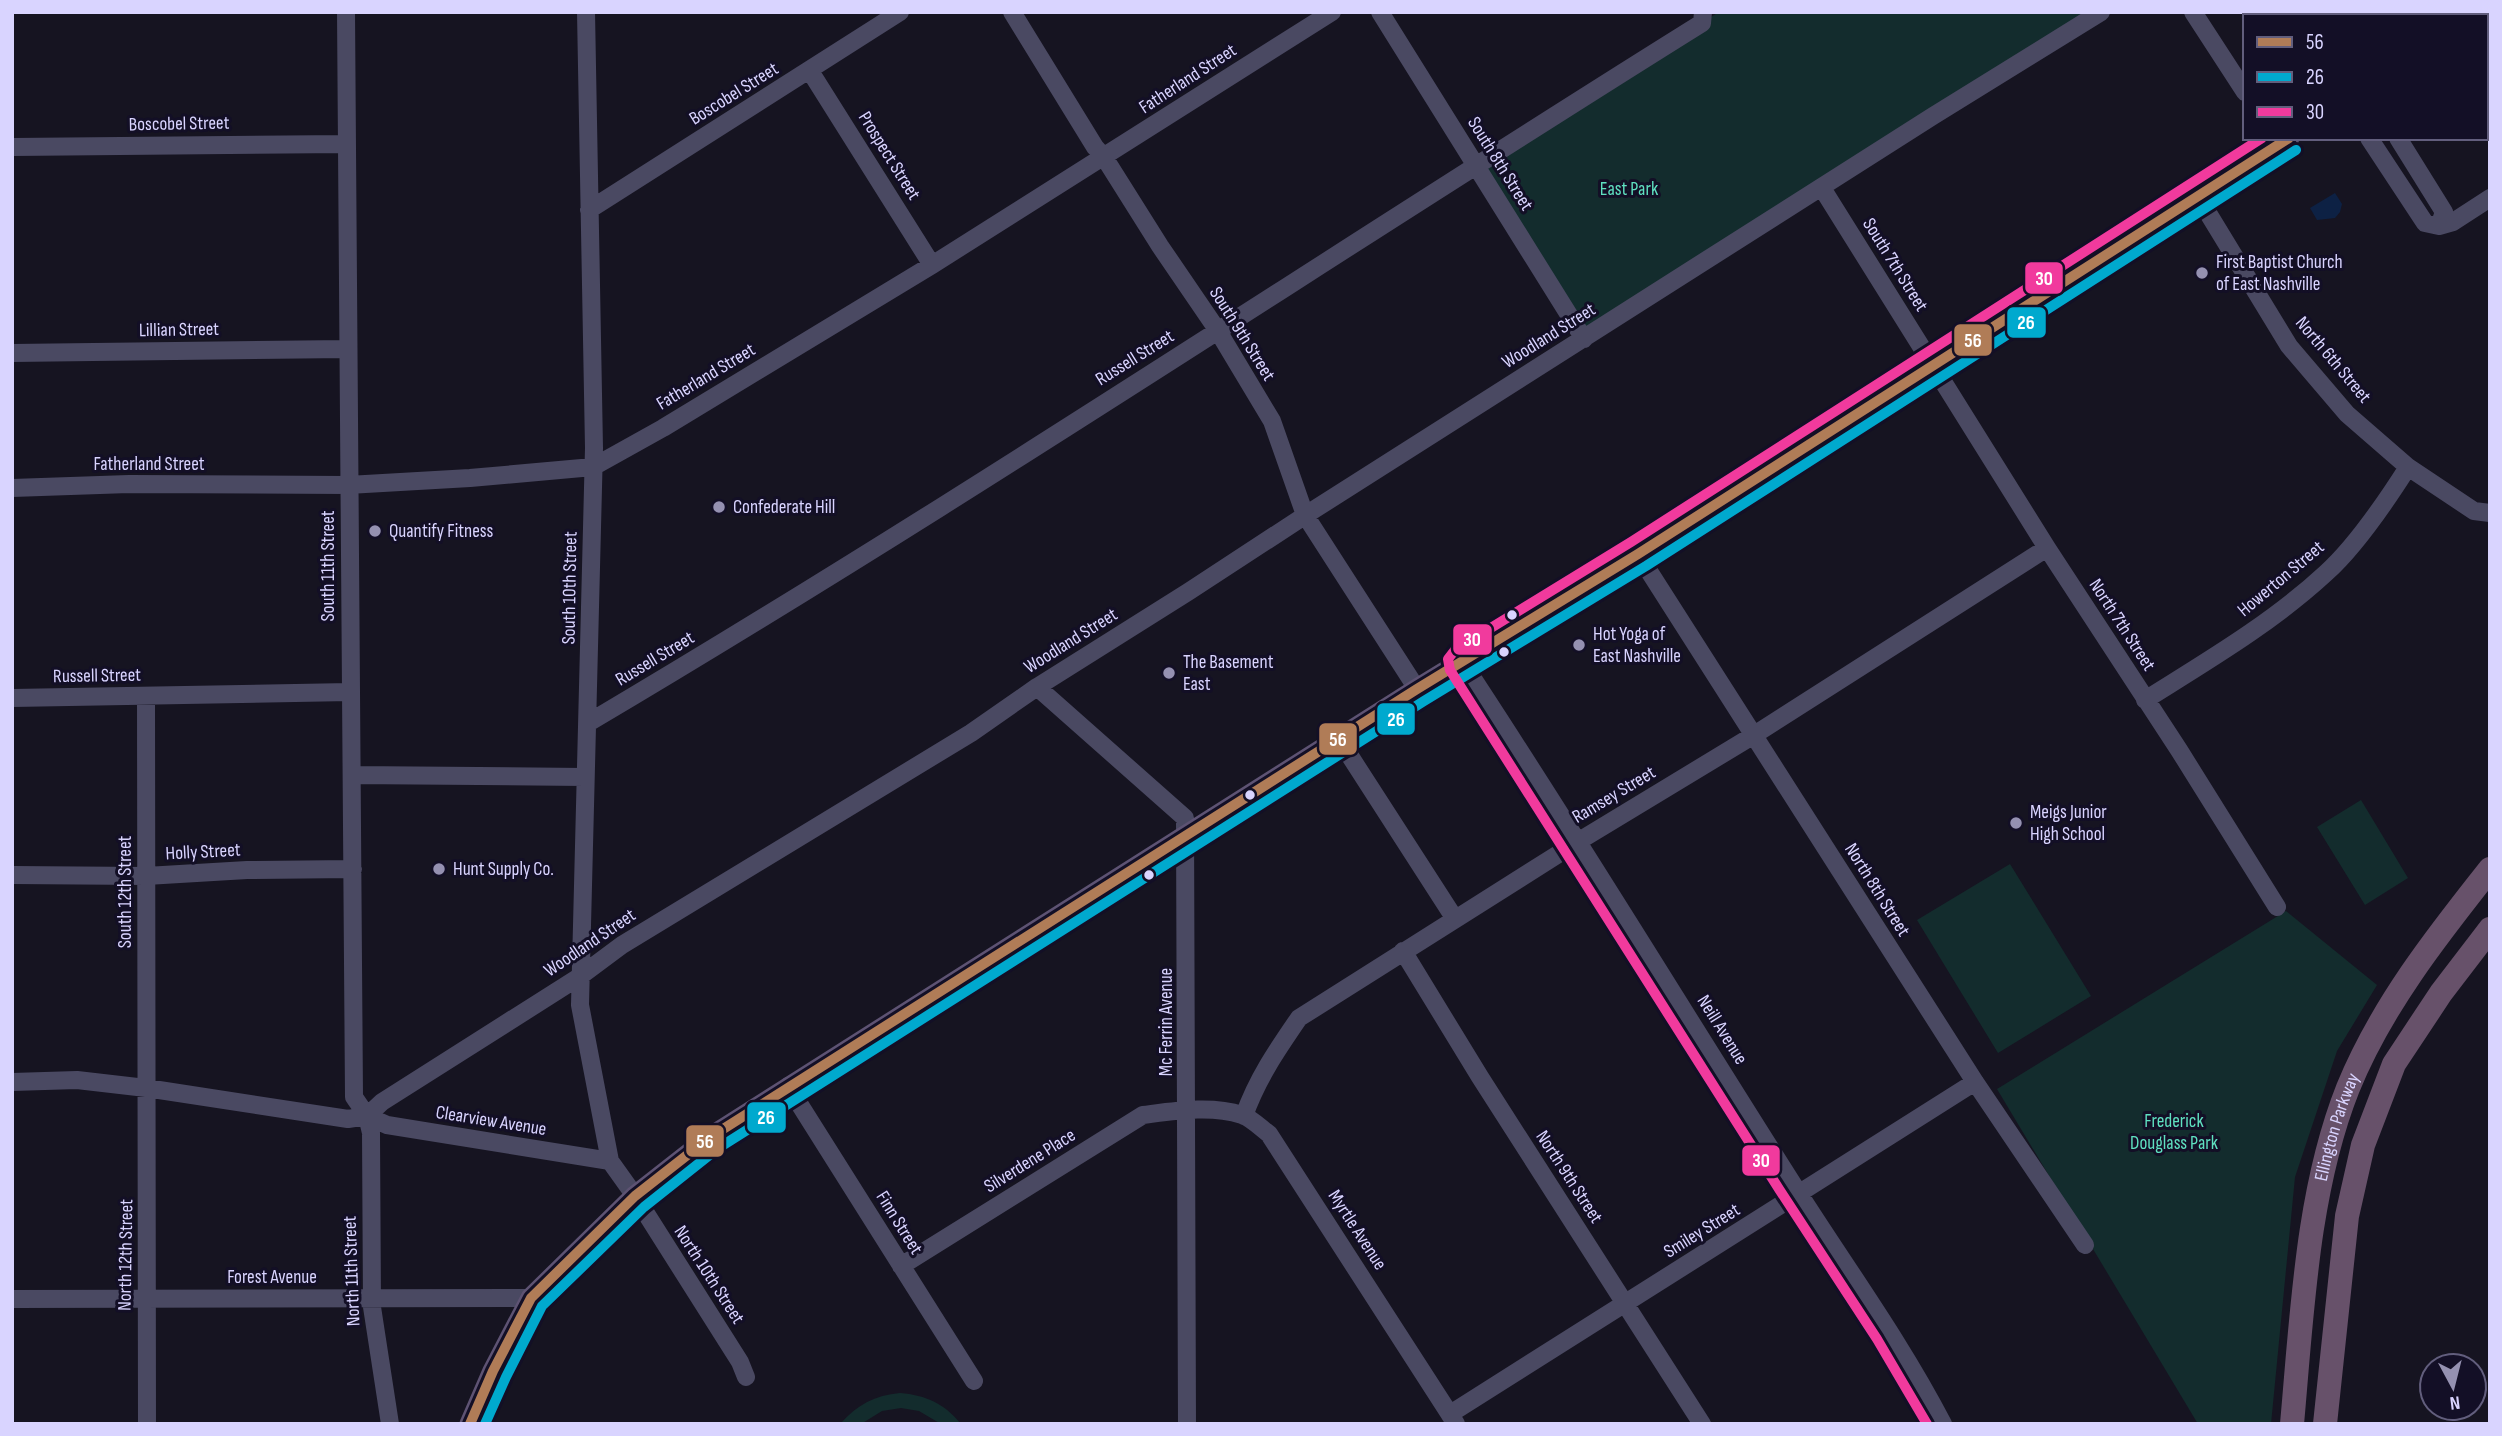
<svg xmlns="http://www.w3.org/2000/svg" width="2502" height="1436" font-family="'Sofia Sans Condensed',sans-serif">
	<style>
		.green { fill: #132c2d }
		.water { fill: #0d2144 }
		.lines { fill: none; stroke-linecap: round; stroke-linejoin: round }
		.minor { stroke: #4a4962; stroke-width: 18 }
		.major { stroke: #5e5373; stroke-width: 21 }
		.highway { stroke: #67516a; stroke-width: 24 }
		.bus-1-casing { stroke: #130f26; stroke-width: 16 }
		.bus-2-casing { stroke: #130f26; stroke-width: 16 }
		.bus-3-casing { stroke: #130f26; stroke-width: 16 }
		.bus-1 { stroke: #b07c57; stroke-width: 10 }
		.bus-2 { stroke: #00a9ce; stroke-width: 10 }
		.bus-3 { stroke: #f13a9d; stroke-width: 10 }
		.poi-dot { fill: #9591b1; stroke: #130f26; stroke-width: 2.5 }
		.bus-dot { fill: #d9d4ff; stroke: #130f26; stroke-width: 2.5 }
		.labels { text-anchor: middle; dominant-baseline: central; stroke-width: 6; stroke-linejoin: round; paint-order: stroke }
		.street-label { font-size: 19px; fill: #d9d4ff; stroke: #130f26 }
		.park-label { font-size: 19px; fill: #5fe0c0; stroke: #130f26 }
		.poi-label { font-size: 19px; fill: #d9d4ff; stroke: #130f26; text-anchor: start }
		.line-badge { stroke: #130f26; stroke-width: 2.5 }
		.badge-label { font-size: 19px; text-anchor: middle; font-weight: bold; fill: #fff }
	</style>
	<rect width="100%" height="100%" fill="#161421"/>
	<path class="green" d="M1719,12H2103L1584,339L1476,164Z
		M2361,800L2408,878L2365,905L2317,827Z
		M2010,864L2091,996L1998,1053L1917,920Z
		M2286,911L2377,985L2337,1051L2295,1177L2271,1424H2198L1997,1089Z
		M900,1393C926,1395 945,1404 961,1424H941L919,1411L901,1408L882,1411L861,1424H826L841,1423C857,1405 875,1395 900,1393Z"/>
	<path class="water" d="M2335,193L2342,204L2340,212L2335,218L2317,220L2310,208Z"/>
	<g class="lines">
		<path class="minor" d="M346,12L354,1097L367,1116L371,1133L372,1307L390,1424
			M586,12L594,448L580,1005L610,1161L635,1196L740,1362L746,1377
			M1012,12L1095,147L1104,157L1160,246L1218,331L1272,421L1305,515L1417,689
			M1380,12L1584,339
			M2193,12L2245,92
			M810,71L932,265
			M2369,138L2425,223L2439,226L2444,212L2398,138
			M12,147L346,144
			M1822,188L2047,548L2179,750L2277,907
			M2197,195L2289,346L2347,414L2408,467L2474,511L2490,513
			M589,210L900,12
			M2439,226L2453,222L2490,198
			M12,353L347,349
			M12,488L129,484L348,485L470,478L593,467L663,428L932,265L1332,12
			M1638,554L1975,1082L2085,1245
			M1462,662C1575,833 1681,1008 1791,1181C1842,1262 1899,1339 1943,1424
			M1037,687L1185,818L1187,1424
			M146,696L147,1424
			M12,698L350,692
			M2145,700C2207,661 2272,623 2326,573C2355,547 2387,500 2408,467
			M588,723C965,500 1330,255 1702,23L1703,12
			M1339,739L1455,919
			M352,775L585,777
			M12,875L146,876L247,870L353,869
			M1403,951L1480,1077L1702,1424
			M12,1082L77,1080L146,1088L348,1119L367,1116L382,1102L579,977L622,945L971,733L1037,687L1188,592L1315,509L1933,116L2101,12
			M788,1086L974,1381
			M367,1116L387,1125L610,1161
			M1244,1116C1257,1079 1277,1050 1299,1018L1579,841L1754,735L2047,548
			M901,1266L1143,1115C1175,1111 1211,1105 1242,1115C1251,1118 1261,1128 1269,1134L1456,1424
			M12,1299L531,1298
			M1450,1414L1975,1082"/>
		<path class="major" d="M2484,16L2489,12
			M470,1424L493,1371L531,1298L635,1196L709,1138L1417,689L1638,554L2197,195L2289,138"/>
		<g class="highway">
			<path id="s1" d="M2292,1424C2302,1314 2307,1191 2348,1088C2381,1007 2436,937 2490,869"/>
			<path d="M2325,1424L2347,1216L2363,1145L2394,1064L2441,993L2490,929"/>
		</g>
		<defs>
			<path id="bus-1" d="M470,1424L493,1371L531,1298L635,1196L709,1138L1417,689L1638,554L2289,138"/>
			<path id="bus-2" d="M485,1424L506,1377L542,1306L644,1207L717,1149L1424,701L1646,566L2296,150"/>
			<path id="bus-3" d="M1927,1424L1877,1339L1779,1189L1450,670L1448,659L1455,650L1631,542L2262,138"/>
		</defs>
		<use href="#bus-1" class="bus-1-casing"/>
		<use href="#bus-2" class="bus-2-casing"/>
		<use href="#bus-3" class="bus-3-casing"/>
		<use href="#bus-1" class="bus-1"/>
		<use href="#bus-2" class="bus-2"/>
		<use href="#bus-3" class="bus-3"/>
	</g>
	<g class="poi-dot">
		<circle cx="2202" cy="273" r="7"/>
		<circle cx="719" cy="507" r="7"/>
		<circle cx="375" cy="531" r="7"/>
		<circle cx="1579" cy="645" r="7"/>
		<circle cx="1169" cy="673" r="7"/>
		<circle cx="2016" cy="823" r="7"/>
		<circle cx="439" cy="869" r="7"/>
	</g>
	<g class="bus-dot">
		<circle cx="1512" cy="615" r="6"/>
		<circle cx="1504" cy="652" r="6"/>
		<circle cx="1250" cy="795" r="6"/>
		<circle cx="1149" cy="875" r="6"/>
	</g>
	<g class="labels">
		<g class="street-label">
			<text transform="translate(1188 79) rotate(-33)">Fatherland Street</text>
			<text transform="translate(734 94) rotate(-32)">Boscobel Street</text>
			<text transform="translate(179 124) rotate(-1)">Boscobel Street</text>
			<text transform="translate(889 156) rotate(58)">Prospect Street</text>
			<text transform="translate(1500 164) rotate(58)">South 8th Street</text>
			<text transform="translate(1895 265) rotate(58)">South 7th Street</text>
			<text transform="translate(179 330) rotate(-1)">Lillian Street</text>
			<text transform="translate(1242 334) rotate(58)">South 9th Street</text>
			<text transform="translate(1549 336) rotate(-32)">Woodland Street</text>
			<text transform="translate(1135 358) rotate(-32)">Russell Street</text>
			<text transform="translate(2333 360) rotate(50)">North 6th Street</text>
			<text transform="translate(706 377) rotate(-31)">Fatherland Street</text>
			<text x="149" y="464">Fatherland Street</text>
			<text transform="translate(328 566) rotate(-90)">South 11th Street</text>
			<text transform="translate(2281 579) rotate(-40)">Howerton Street</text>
			<text transform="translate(570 588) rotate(-89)">South 10th Street</text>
			<text transform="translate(2122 625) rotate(57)">North 7th Street</text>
			<text transform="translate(1071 641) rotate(-32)">Woodland Street</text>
			<text transform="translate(655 659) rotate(-31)">Russell Street</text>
			<text transform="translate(97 676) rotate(-1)">Russell Street</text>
			<text transform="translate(1614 795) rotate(-31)">Ramsey Street</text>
			<text transform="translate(203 852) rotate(-3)">Holly Street</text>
			<text transform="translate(1877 890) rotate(58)">North 8th Street</text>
			<text transform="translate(125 892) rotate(-90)">South 12th Street</text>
			<text transform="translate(590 943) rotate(-34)">Woodland Street</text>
			<text transform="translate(1166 1022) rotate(-90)">Mc Ferrin Avenue</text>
			<text transform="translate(1722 1030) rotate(58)">Neill Avenue</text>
			<text transform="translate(491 1121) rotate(9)">Clearview Avenue</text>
			<text stroke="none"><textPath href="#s1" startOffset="301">Ellington Parkway</textPath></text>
			<text transform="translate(1030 1161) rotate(-32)">Silverdene Place</text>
			<text transform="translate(1569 1177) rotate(57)">North 9th Street</text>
			<text transform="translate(899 1223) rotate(58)">Finn Street</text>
			<text transform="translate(1357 1230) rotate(57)">Myrtle Avenue</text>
			<text transform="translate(1702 1231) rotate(-32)">Smiley Street</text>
			<text transform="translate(126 1255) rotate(-89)">North 12th Street</text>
			<text transform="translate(352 1271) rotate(-92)">North 11th Street</text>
			<text transform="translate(709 1275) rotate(57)">North 10th Street</text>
			<text x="272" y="1277">Forest Avenue</text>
		</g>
		<g class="park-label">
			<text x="1629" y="189">East Park</text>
			<text x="2174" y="1121">Frederick<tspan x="2174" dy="22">Douglass Park</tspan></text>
		</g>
		<g class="poi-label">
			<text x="2216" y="262">First Baptist Church<tspan x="2216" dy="22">of East Nashville</tspan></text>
			<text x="733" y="507">Confederate Hill</text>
			<text x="389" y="531">Quantify Fitness</text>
			<text x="1593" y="634">Hot Yoga of<tspan x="1593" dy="22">East Nashville</tspan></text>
			<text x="1183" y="662">The Basement<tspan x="1183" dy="22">East</tspan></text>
			<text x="2030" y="812">Meigs Junior<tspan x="2030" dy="22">High School</tspan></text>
			<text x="453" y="869">Hunt Supply Co.</text>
		</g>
	</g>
	<g class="line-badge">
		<rect x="2024" y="261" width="40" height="34" rx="7" fill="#f13a9d"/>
		<rect x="2006" y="306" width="41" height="33" rx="7" fill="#00a9ce"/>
		<rect x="1953" y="323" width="40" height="34" rx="7" fill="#b07c57"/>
		<rect x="1452" y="623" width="41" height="33" rx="7" fill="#f13a9d"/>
		<rect x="1376" y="702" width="40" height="34" rx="7" fill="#00a9ce"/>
		<rect x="1318" y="722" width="40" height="34" rx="7" fill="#b07c57"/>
		<rect x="746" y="1101" width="41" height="33" rx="7" fill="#00a9ce"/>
		<rect x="685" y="1124" width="40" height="34" rx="7" fill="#b07c57"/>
		<rect x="1741" y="1144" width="40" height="33" rx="7" fill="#f13a9d"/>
	</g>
	<g class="badge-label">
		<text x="2044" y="285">30</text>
		<text x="2026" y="329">26</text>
		<text x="1973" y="347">56</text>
		<text x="1472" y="646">30</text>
		<text x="1396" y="726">26</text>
		<text x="1338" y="746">56</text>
		<text x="766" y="1124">26</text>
		<text x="705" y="1148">56</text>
		<text x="1761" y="1167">30</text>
	</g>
	<rect width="2502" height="1436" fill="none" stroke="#d9d4ff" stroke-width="28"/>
	<rect x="2243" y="14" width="245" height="126" fill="#130f26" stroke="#625e7d" stroke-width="2"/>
	<rect x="2257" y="37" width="35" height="10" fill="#b07c57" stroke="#625e7d" stroke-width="2"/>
	<text x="2306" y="49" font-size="21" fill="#d9d4ff">56</text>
	<rect x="2257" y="72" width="35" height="10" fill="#00a9ce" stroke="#625e7d" stroke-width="2"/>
	<text x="2306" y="84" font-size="21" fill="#d9d4ff">26</text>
	<rect x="2257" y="107" width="35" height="10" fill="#f13a9d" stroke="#625e7d" stroke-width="2"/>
	<text x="2306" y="119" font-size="21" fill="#d9d4ff">30</text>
	<g transform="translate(2453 1387) rotate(173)"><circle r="33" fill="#130f26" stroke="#625e7d" stroke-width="2"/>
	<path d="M0-5L12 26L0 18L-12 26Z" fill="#9591b1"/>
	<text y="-10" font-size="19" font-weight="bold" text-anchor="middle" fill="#d9d4ff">N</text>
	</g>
</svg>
